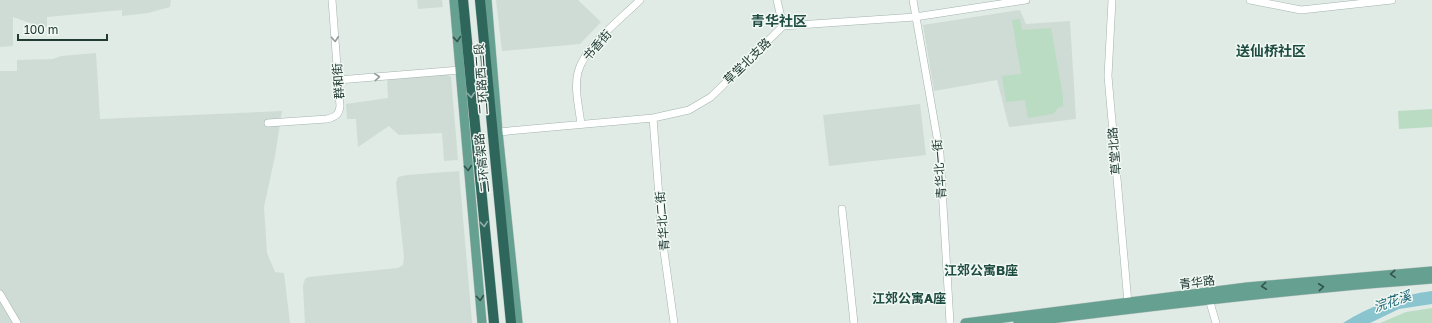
<svg xmlns="http://www.w3.org/2000/svg" width="1432" height="323" font-family="'Golos Text','Noto Sans SC',sans-serif">
	<style>
		.built { fill: #cfdbd5 }
		.green { fill: #badcc3 }
		.water { fill: #89c4cf }
		.lines { fill: none; stroke-linecap: round; stroke-linejoin: round }
		.minor-casing { stroke: #a3b3ad; stroke-width: 8 }
		.major-casing { stroke: #c1c8c6; stroke-width: 10 }
		.highway-casing { stroke: #c1c8c6; stroke-width: 11 }
		.minor { stroke: #fff; stroke-width: 7 }
		.major { stroke: #66a091; stroke-width: 9 }
		.highway { stroke: #2e665b; stroke-width: 10 }
		.oneway { stroke: #909d9a }
		.oneway2 { stroke: #32544b }
		.oneway3 { stroke: #90afa8 }
		.labels { text-anchor: middle; dominant-baseline: central; stroke-width: 3; stroke-linejoin: round; paint-order: stroke }
		.street-label { font-size: 12px; fill: #213b34; stroke: #f1f8f4 }
		.neighbourhood-label { font-size: 13px; font-weight: bold; fill: #1e4c41; stroke: #f1f8f4 }
		.water-label { font-size: 13px; font-style: italic; fill: #1d6675; stroke: #f1f8f4 }
		.quarter-label { font-size: 14px; font-weight: bold; fill: #1e4c41; stroke: #f1f8f4 }
	</style>
	<rect width="100%" height="100%" fill="#e0ebe6"/>
	<path class="built" d="M0,0H171L170,7L148,13L122,16V10L47,17V27L33,28V24L13,17V46L0,47Z
		M417,0H442L443,7L418,9Z
		M496,0H578L601,22L580,44L502,51Z
		M1020,10L1026,24L1070,21L1076,119L1009,127L997,80L934,91L923,25Z
		M96,53L100,119L282,111L275,156L264,207L267,253L275,272L284,273L290,323H0V71H17V60L53,59L61,56Z
		M447,74L451,77L458,160L444,161L442,133L399,135L389,126L358,147L356,119H347L346,104L388,98L387,78Z
		M920,104L926,155L829,166L823,115Z
		M459,171L472,323H305L303,286L305,279L308,277L398,268L403,265L404,257L396,183L398,177L407,175Z"/>
	<path class="green" d="M1020,19L1022,30L1051,28L1063,96V106L1058,108L1053,114L1028,118L1025,100L1006,102L1002,76L1021,74L1012,20Z
		M1432,109V127L1399,129L1398,111Z
		M1432,308V323H1380L1406,312Z"/>
	<path class="water" d="M1432,291V304L1399,309L1370,323H1343C1369,306 1401,295 1432,291Z"/>
	<g class="lines">
		<defs>
			<path id="minor" d="M777,0L783,26
				M913,0L940,154L950,323
				M1112,0L1108,76L1128,303
				M1250,0L1301,10L1392,0
				M338,80L460,70
				M653,118L662,237L674,323
				M268,123L327,119C335,117 339,115 340,106L332,0
				M581,124C579,108 574,88 578,72C585,46 621,19 640,0
				M498,132L653,118L689,110L711,97L783,26L915,17L1026,0
				M842,209L854,323
				M0,294L17,323
				M1209,299L1216,323"/>
			<path id="major" d="M454,0L482,323
				M487,0L498,132L518,323
				M965,323L1247,287L1432,271
				M1018,323C1156,306 1294,289 1432,279"/>
			<path id="highway" d="M463,0L494,323
				M480,0L511,323"/>
		</defs>
		<use href="#minor" class="minor-casing"/>
		<use href="#major" class="major-casing"/>
		<use href="#highway" class="highway-casing"/>
		<use href="#minor" class="minor"/>
		<use href="#major" class="major"/>
		<use href="#highway" class="highway"/>
	</g>
	<defs><path id="oneway-chevron" d="M-2-3.5L2.5 0L-2 3.5" fill="none" stroke-width="1.6" stroke-linecap="round" stroke-linejoin="round"/></defs>
	<g class="oneway">
		<use href="#oneway-chevron" transform="translate(335 39) rotate(86)"/>
		<use href="#oneway-chevron" transform="translate(377 77) rotate(-5)"/>
	</g>
	<g class="oneway2">
		<use href="#oneway-chevron" transform="translate(457 39) rotate(85)"/>
		<use href="#oneway-chevron" transform="translate(468 168) rotate(85)"/>
		<use href="#oneway-chevron" transform="translate(1393 274) rotate(176)"/>
		<use href="#oneway-chevron" transform="translate(1264 286) rotate(174)"/>
		<use href="#oneway-chevron" transform="translate(1321 287) rotate(-6)"/>
		<use href="#oneway-chevron" transform="translate(480 298) rotate(85)"/>
	</g>
	<g class="oneway3">
		<use href="#oneway-chevron" transform="translate(471 95) rotate(85)"/>
		<use href="#oneway-chevron" transform="translate(484 224) rotate(84)"/>
	</g>
	<g class="labels">
		<g class="street-label">
			<text transform="translate(597 45) rotate(-49)">书香街</text>
			<text transform="translate(747 61) rotate(-44)">草堂北支路</text>
			<text transform="translate(481 79) rotate(-94)">二环路西二段</text>
			<text transform="translate(338 81) rotate(-94)">群和街</text>
			<text transform="translate(1114 151) rotate(-95)">草堂北路</text>
			<text transform="translate(482 163) rotate(-96)">二环高架路</text>
			<text transform="translate(939 169) rotate(-95)">青华北一街</text>
			<text transform="translate(662 221) rotate(-95)">青华北二街</text>
			<text transform="translate(1197 282) rotate(-7)">青华路</text>
		</g>
		<g class="neighbourhood-label">
			<text x="981" y="270">江郊公寓B座</text>
			<text x="909" y="298">江郊公寓A座</text>
		</g>
		<g class="water-label">
			<text transform="translate(1392 301) rotate(-19)">浣花溪</text>
		</g>
		<g class="quarter-label">
			<text x="779" y="20">青华社区</text>
			<text x="1271" y="50">送仙桥社区</text>
		</g>
	</g>
	<path d="M18 34v6h89v-6" fill="none" stroke="#213b34" stroke-width="2"/>
	<text x="24" y="34" font-size="12" fill="#213b34" stroke="#f1f8f4" stroke-width="3" paint-order="stroke">100 m</text>
</svg>
